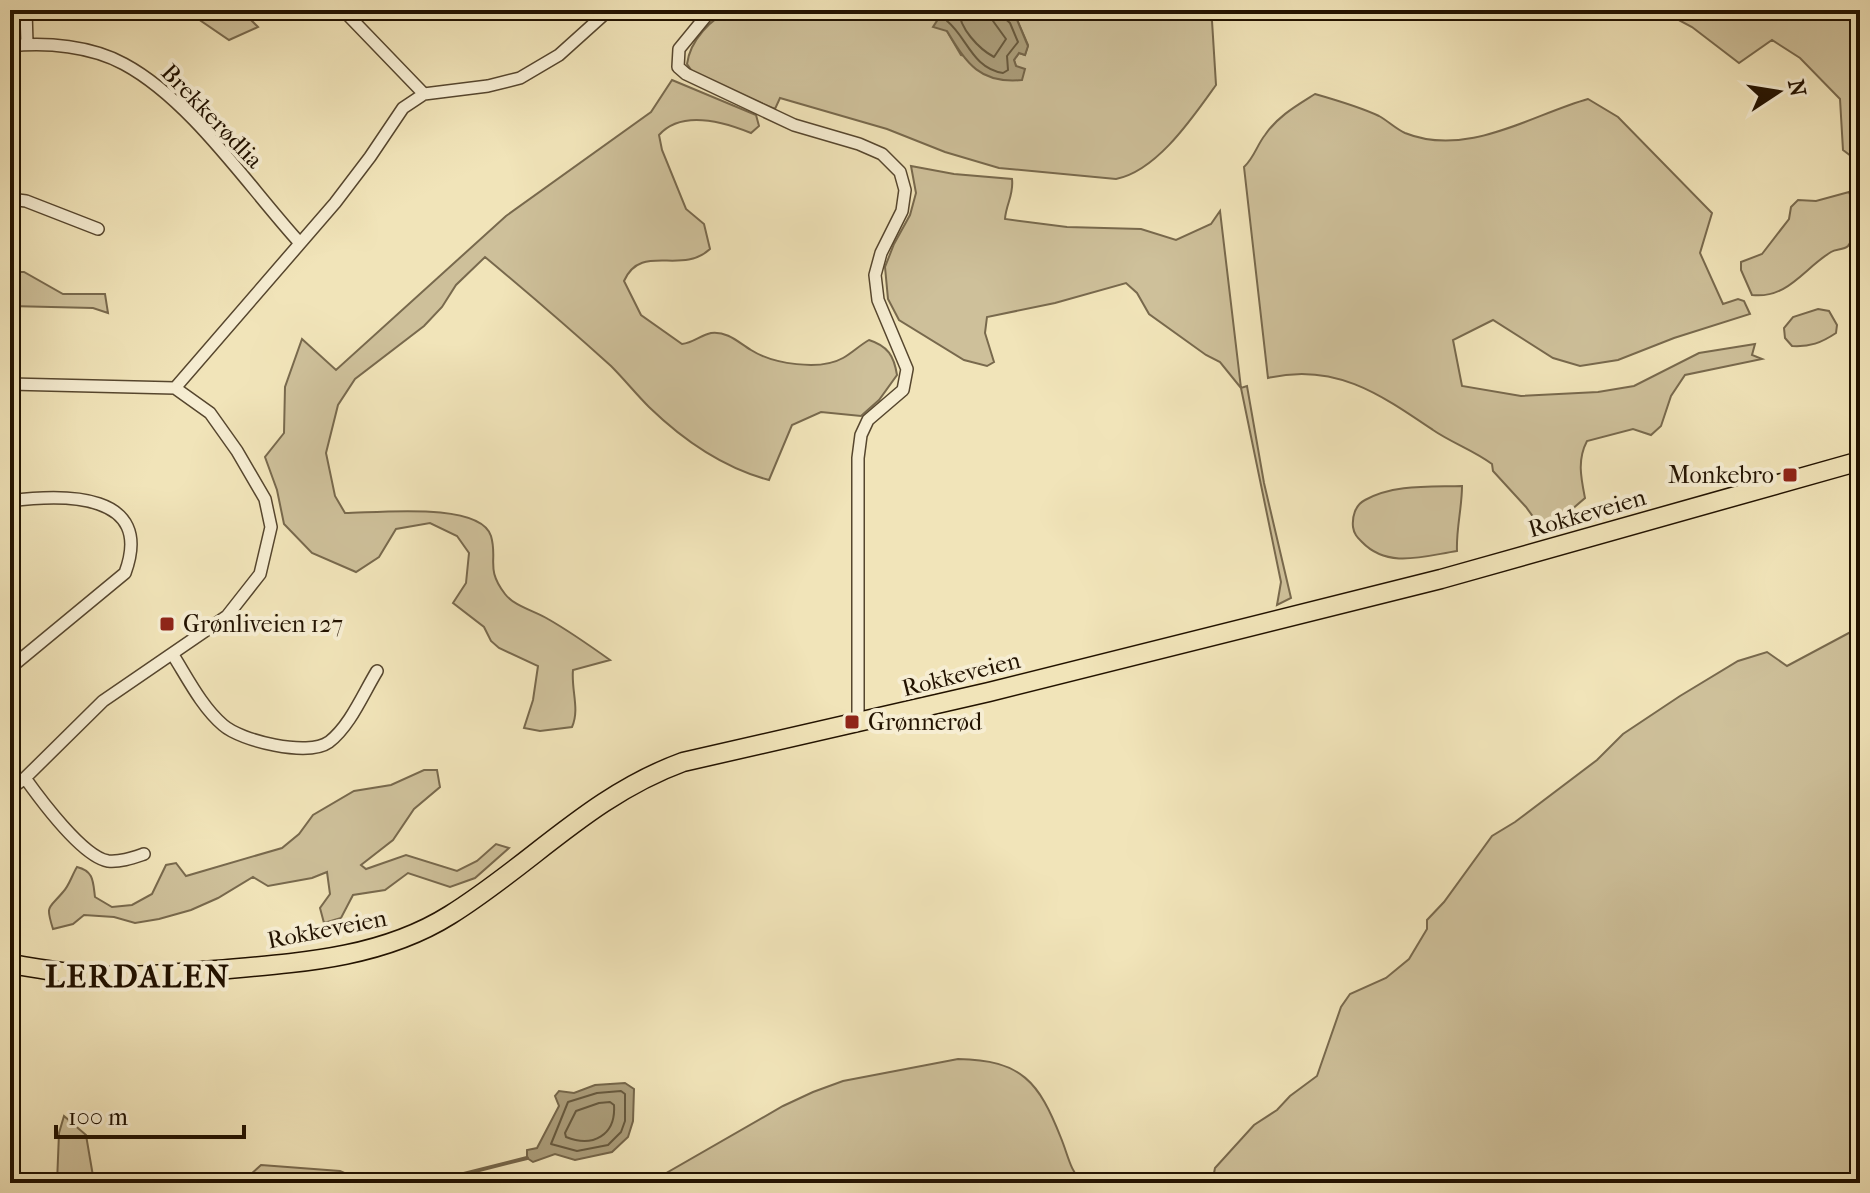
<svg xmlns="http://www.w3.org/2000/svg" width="1870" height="1193" font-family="'IM FELL French Canon',serif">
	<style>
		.green { fill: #cec09a; stroke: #78694d; stroke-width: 2 }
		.water { fill: #ab9d7a; stroke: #746549; stroke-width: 2 }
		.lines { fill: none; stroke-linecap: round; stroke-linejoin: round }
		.shore { stroke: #66583d; stroke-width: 2 }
		.stream { stroke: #746549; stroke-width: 4 }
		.minor-casing { stroke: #56462e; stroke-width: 14 }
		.primary-casing { stroke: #221200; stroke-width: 21 }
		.minor { stroke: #f6edd2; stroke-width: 11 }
		.primary { stroke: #f1e4b9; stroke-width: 18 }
		.poi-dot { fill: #8f2418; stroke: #f6edd2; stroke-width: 3 }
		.labels { text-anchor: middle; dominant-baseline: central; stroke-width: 8; stroke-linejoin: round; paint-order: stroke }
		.street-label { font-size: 24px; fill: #221200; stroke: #f6edd2 }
		.poi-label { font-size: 24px; fill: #221200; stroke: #f6edd2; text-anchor: start }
		.district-label { font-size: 32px; font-weight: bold; letter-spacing: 2px; fill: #221200; stroke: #f6edd2 }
	</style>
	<rect width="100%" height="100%" fill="#f1e4b9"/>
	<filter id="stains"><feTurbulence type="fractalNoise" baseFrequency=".0025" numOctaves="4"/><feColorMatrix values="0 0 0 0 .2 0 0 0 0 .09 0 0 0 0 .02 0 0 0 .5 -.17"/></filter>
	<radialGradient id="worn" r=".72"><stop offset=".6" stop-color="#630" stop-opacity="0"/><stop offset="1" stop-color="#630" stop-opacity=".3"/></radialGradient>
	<path class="green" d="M185,10H241L258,27L229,40Z
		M733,10H944L938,16L961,55L1016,66L1014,60L1019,53L1025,55L1028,45L1015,15L1001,10H1201L1212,21L1216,85C1193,117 1157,171 1116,179L999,168L945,152L887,129L780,98L775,109L694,74L687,64C690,41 711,17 733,10Z
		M1660,10H1860V160L1855,159L1843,150L1840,99L1800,58L1772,40L1739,63L1692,27Z
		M672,80L756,115L759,126L751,133C724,122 682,109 659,135L662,150L686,209L704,224L710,249C681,276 641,242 624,281L641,315L682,344C693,343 701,335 711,333C728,331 739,343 751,350C773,364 820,371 843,358C852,353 860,345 869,340C888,346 894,356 897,375L879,400L861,416L821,412L792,425L769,480C724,468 682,439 649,407C636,394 624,379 611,366C570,329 527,292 485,257L456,285L442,307L424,326L355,379L338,405L326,453L335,496L345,513C375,513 480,501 491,536C498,560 485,568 505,594C514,606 535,611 548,619C569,631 589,645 610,660L573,670C571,690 580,709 572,727L540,731L524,728L533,700L538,666L499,648L491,641L484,627L453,603L466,583L469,553L457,536L430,523L396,529L379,557L356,572L312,553L284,524L277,490L265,457L284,433L285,387L302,339L336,370L506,216L651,112Z
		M1315,94C1336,100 1360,107 1379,116C1388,121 1396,129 1405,133C1467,158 1531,115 1588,99L1618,117L1712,213L1700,253L1723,304L1738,299L1744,301L1750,314L1674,338L1618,360L1580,366L1553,358L1493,320L1453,340L1462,386L1521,396L1598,392L1634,386L1699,353L1755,344L1752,355L1762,359L1685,375L1671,396L1661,426L1651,435L1633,429L1587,441C1577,460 1581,478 1585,498L1563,517L1542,529L1526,507L1493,471L1492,464C1473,450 1452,443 1433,430C1380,394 1334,362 1268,378L1244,167C1254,158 1257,145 1265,135C1278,116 1296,106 1315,94Z
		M911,166L954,174L1012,179C1014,195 1006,204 1005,219L1067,227L1141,229L1176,240L1211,224L1220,211L1241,388L1247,386L1264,483L1291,598L1277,605L1281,582L1241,388L1220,362L1206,355L1149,314L1137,293L1126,283L1055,303L987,317L985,333L994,362L987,366L964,360L899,320L888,299L885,267L894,244L910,215L916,193Z
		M1849,192C1855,207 1860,232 1848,246C1844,250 1836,249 1831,252C1803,269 1788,299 1752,295L1741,270V262L1762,254L1789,219L1791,207L1798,200L1816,201Z
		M10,272H24L63,294H105L108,313L93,308L10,306Z
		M1818,309L1829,311L1837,325L1836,333C1821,343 1810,347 1792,346L1785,338L1784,328L1793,317Z
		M1462,486C1462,508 1456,529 1457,551C1424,556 1388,569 1362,542C1357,537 1354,534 1353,527C1352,517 1355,505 1365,500C1394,484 1430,487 1462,486Z
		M1860,627V1183H1212L1215,1168L1254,1125L1277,1110L1290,1096L1317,1076L1341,1007L1350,994L1386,978L1409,959L1427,929V920L1444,902L1492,836L1515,822L1597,760L1623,734L1680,696L1738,661L1767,652L1787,666Z
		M424,770H437L440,787L414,809L393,840L361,865L366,869L406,855L457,871L477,861L496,844L509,848L475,878L450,887L408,873L385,890L353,895L341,918L324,923L320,908L330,894L327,872L312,878L268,886L253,877L218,898L191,910L159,919L135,923L114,917L84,915L73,924L53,929C45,904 49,909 63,892C69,886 72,875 77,867C94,871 93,882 95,897L112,907L132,905L152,894L166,865L176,863L186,876L282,848L299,834L313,815L354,791L391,785Z
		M958,1059C1022,1060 1039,1082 1061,1138C1068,1155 1070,1170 1082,1183H649L783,1106L813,1092L843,1081Z
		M64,1116L86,1135L93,1176L98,1183H57L59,1133Z
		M261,1165L340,1171L367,1183H241Z"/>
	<path class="water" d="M944,10H1001L1015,15L1028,46L1025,55L1019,53L1014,60L1016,66L1025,69L1022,80C980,84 967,64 947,31L933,27Z
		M625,1083L634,1089L633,1121L628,1137L612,1152L575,1160L555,1154L533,1162L527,1158V1150L537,1148L559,1106L555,1096L559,1091L574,1093L595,1085Z"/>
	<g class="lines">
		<path class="shore" d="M949,10L947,21C967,37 972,68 1003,73L1008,70L1007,56L1018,42L1010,23L1002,16V10
			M959,10C959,28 979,49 994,57L1006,39L993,21L991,10
			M621,1091L625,1094V1121L621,1132L608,1145L577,1151L551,1144L568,1102L597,1093Z
			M610,1102L614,1105C616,1135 593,1148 566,1137L565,1133L576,1111L599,1103Z"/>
		<path class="stream" d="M428,1183L527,1158"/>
		<defs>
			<path id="minor" d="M26,10L27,44
				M343,10L424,94
				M711,10L679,49L678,67L686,74L794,125L859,144L882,154L900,172L905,190L902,211L881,253L875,275L878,300L907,369L903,390L868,420L861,435L858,458V723
				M10,46C47,42 91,46 124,64C191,100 248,186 299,242
				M10,199L26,201L98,229
				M10,384L175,388L210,413L237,451L265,499L271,527L260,574L227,616L103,701L25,778L10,789
				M175,388L335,203L370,157L403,108L424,94L488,86L520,78L559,55L609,10
				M10,501C64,494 155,492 125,573L10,668
				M173,655C188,679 202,707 223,725C241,741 308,757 329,742C350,726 363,694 377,671
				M25,778C40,799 83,857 108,861C121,862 132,858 144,854"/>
			<path id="primary" d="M10,964C36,968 62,973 88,975C131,978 174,973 216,970C296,963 380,959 450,915C532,864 590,796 683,762L989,692L1441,579L1860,461"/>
		</defs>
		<use href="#minor" class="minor-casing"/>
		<use href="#primary" class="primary-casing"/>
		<use href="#minor" class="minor"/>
		<use href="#primary" class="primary"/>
	</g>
	<g class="poi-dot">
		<rect x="1782" y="467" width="16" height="16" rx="4"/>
		<rect x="159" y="616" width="16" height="16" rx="4"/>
		<rect x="844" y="714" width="16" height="16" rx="4"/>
	</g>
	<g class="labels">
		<g class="street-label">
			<text transform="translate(212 116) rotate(46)">Brekkerødlia</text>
			<text transform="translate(1587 513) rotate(-16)">Rokkeveien</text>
			<text transform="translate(961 674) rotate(-14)">Rokkeveien</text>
			<text transform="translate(327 929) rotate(-11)">Rokkeveien</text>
		</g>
		<g class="poi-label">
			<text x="1774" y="475" text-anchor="end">Monkebro</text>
			<text x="183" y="624">Grønliveien 127</text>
			<text x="868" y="722">Grønnerød</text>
		</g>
		<g class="district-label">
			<text x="138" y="976">LERDALEN</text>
		</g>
	</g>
	<rect width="1870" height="1193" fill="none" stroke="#f1e4b9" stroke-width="40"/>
	<rect x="12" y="12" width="1846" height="1169" fill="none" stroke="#221200" stroke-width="4"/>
	<rect x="20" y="20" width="1830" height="1153" fill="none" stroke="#221200" stroke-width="2"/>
	<g transform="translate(1778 92) rotate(78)" stroke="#f6edd2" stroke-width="6" paint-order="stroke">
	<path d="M0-6L14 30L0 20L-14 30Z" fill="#221200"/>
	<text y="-12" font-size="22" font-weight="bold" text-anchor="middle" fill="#221200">N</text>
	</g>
	<path d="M56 1125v12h188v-12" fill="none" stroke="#221200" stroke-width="4"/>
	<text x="68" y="1125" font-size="24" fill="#221200" stroke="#f6edd2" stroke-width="6" paint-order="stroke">100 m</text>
	<rect width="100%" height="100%" filter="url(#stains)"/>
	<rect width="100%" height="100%" fill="url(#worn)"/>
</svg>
